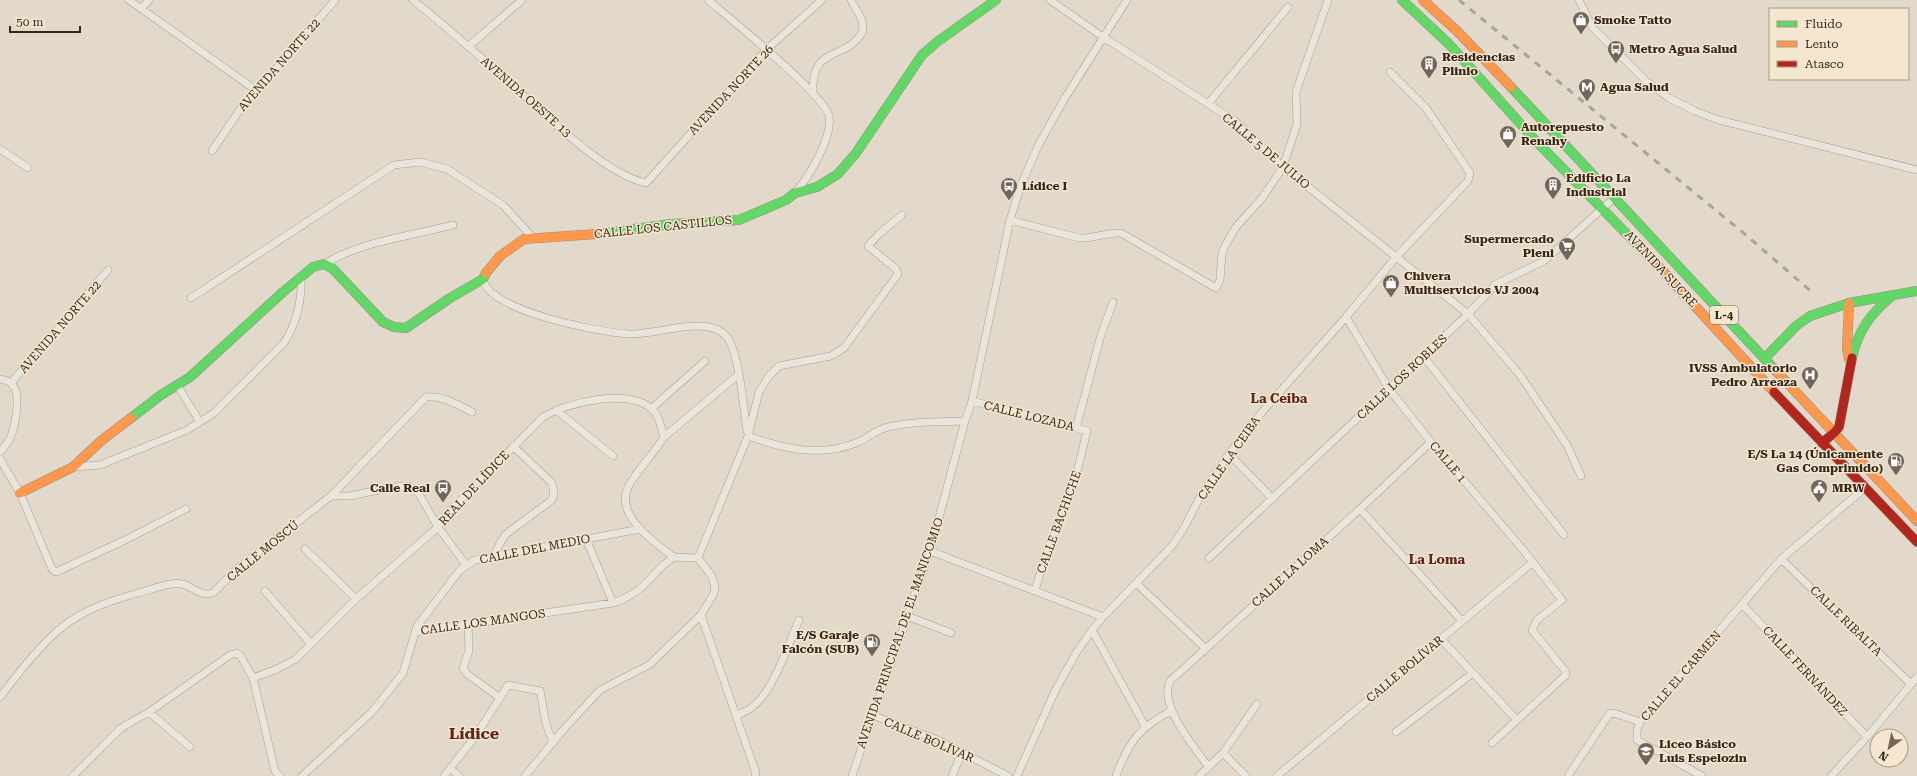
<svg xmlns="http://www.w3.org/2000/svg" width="1917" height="776" font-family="'Roboto Serif',serif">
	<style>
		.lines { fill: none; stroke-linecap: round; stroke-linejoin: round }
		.street-casing { stroke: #a79e94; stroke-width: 8 }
		.fast-casing { stroke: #978e84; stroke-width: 10 }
		.slow-casing { stroke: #978e84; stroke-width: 10 }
		.jam-casing { stroke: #978e84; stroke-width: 10 }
		.street { stroke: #eae5db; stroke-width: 7 }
		.fast { stroke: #63d668; stroke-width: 9 }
		.slow { stroke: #ff974d; stroke-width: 9 }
		.jam { stroke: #b3261e; stroke-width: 9 }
		.rail { stroke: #a9a39c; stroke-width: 3; stroke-dasharray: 7 7; stroke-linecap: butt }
		.labels { text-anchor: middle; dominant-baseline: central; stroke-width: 3; stroke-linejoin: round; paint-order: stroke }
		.shield { fill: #f5e7cf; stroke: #6f6152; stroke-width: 1 }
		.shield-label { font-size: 11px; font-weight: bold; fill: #36271c }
		.poi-label { font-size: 12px; font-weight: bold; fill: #36271c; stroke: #f5e7cf; text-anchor: start }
		.street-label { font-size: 12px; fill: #36271c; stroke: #f5e7cf }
		.neighbourhood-label { font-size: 13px; font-weight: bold; fill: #62251c; stroke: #f5e7cf }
		.district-label { font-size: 16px; font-weight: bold; fill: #62251c; stroke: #f5e7cf }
	</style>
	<rect width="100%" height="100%" fill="#e2d9ca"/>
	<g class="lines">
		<defs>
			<path id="street" d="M129,0L257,91
				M413,0C447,28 480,56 512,85C545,114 604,174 646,183L767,49L822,0
				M708,0C729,18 825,95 829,116C833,137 809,177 795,193
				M1050,0L1103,37L1235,121L1283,167L1468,314L1520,375L1567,445L1581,476
				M1579,0L1592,27L1646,81L1669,98L1695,111L1719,120L1917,170
				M141,9L149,0
				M469,46L522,0
				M813,93C811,43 845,63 863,31L862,20L851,0
				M1208,104L1288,7
				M0,149L28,168
				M212,151L243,105L257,91L335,0
				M1010,220L1079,238C1093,239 1106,232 1121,233L1216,288L1220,280L1222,253L1225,246L1236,227L1263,197L1283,167L1297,124L1296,92L1328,0
				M324,264C363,241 410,236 453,225
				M483,279C488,311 599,332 628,334C655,336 708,313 727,337C739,352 744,411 747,431
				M191,298L394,165L420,162L447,169L503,205L533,238
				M1346,317L1389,389L1431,442L1524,551L1562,600L1537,620L1532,630L1566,672V675L1492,743
				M1424,357L1564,535
				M0,379C6,380 13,383 15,389C20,401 15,431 8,442C6,445 3,449 0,452
				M11,383L108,270
				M177,385L200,422
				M972,401L1087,431L1073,488L1047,552L1035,590
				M652,408L705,361
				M556,410L613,456
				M1076,428L1101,335L1113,302
				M748,436C784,449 821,458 858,442C868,438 877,429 888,427C913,421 939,422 965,421
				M664,437L739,374
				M1229,454L1273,499
				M0,459L20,493L52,569L56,572L123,541L186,509
				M73,467L100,465L187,430L214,413L284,343C296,324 302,300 301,277
				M331,496H350L393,487L409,486L419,494L438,527L466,565
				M1360,509L1462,621
				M586,539L613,603
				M305,549L356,599
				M930,551L1103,617
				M494,557L499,545L506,534L552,500L554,493L552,483L513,446
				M674,557L698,558
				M698,558L748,436L759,392L769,376L779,366L831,356L844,348L898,274L896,269L868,246L879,234L902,215
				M1209,558L1468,314L1496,284L1544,261L1614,198
				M1781,559L1911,684
				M1136,583L1205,648
				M265,591L311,644
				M1743,605L1867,737
				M701,615L756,773L755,776
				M907,616L951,633
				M468,624L469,651L463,668L467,674L500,698
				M1092,630L1145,726
				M415,632L613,603C625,599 637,592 646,583C656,573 661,565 674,557
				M1441,639L1517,720
				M0,697C17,675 34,653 54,634C79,611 106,602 138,593C149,590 160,586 171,584C190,580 197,598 213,593L237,569L331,496L426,397C442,395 458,405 472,412
				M149,712L190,747
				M737,715C741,713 747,711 751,708C773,693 788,645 799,620
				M872,715L938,740L1008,776
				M1396,732L1473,673
				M1223,753L1246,776
				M1208,766C1195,748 1158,705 1170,681L1360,509L1431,442
				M450,768L459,776
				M73,776L121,728L149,712L230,655L237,653L240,655L253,678
				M280,776L275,771L253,678L277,669L296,659L356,599L438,527L451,510L543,417C568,402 628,388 652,409C660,416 661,428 664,437C654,453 641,466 631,482C610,512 653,542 674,557
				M302,776L372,712L403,673L417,626L460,570L475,560L640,529
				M444,776L475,737L508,685L540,691C544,708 544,727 554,742
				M525,776L564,729L600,690L649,665L701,615L714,593L715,586L711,575L698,558
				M852,776L930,551L965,421L972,401L1010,220L1021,185L1039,144L1065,98L1127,0
				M952,776L962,752
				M1017,776L1055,691L1076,653L1092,630L1103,617L1172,546L1184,528L1201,495L1229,454L1262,412L1346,317L1397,256L1468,181L1470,173L1426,108L1390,72
				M1116,776C1129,741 1139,728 1172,710
				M1199,776L1223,753L1257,704
				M1277,776L1533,562
				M1568,776L1610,713L1617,714L1640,722
				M1702,776L1637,740V730L1640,722L1781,559L1865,488
				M1831,776L1867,737L1917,677"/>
			<path id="fast" d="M1402,0L1449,44L1535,140L1658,266
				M1511,87L1775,370
				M597,234L671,224L739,220L786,200L795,193L817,187L838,174L856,153L922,55L937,42L996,0
				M1765,358L1796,326L1810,316L1849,303L1917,291
				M1852,358C1858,331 1870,314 1892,296
				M131,418L161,395L190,377L283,292L313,267L324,264L333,269L383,322L394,327L406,328L450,298L483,279L486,273"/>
			<path id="slow" d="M1423,0L1457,31L1511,87
				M1658,266L1774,392
				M486,273L500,256L524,239L597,234
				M1849,303L1847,349L1849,359
				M1775,370L1917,521
				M20,493L73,467L102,440L131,418"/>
			<path id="jam" d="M1774,392L1917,542
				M1822,443L1835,432L1839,427L1852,358"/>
		</defs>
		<use href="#street" class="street-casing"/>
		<use href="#fast" class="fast-casing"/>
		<use href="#slow" class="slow-casing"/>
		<use href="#jam" class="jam-casing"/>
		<use href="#street" class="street"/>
		<use href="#fast" class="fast"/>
		<use href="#slow" class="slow"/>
		<use href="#jam" class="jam"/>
		<path class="rail" d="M1459,0L1746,235L1813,293"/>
	</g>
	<defs>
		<symbol id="shop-pin" viewBox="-11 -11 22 30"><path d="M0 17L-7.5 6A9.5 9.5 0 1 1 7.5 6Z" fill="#726559" stroke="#f5e7cf"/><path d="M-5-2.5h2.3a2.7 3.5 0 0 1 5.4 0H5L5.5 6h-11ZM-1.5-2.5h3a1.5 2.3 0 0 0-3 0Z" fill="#fff"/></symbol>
		<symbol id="bus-pin" viewBox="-11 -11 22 30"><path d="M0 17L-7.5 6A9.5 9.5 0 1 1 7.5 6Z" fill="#726559" stroke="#f5e7cf"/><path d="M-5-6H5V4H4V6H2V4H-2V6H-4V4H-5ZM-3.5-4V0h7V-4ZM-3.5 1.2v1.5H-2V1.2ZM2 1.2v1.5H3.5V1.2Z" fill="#fff"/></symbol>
		<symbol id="building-pin" viewBox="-11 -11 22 30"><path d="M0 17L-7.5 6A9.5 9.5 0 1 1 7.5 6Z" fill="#726559" stroke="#f5e7cf"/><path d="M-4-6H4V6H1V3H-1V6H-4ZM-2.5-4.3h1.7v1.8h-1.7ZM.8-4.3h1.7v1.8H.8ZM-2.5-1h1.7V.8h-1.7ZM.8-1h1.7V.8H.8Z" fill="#fff"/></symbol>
		<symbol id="metro-pin" viewBox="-11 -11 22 30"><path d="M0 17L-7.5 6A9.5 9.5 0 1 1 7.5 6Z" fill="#726559" stroke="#f5e7cf"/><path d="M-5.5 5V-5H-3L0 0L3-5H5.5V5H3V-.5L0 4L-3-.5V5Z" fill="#fff"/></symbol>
		<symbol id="supermarket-pin" viewBox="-11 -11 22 30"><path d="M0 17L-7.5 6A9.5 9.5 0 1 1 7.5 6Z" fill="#726559" stroke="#f5e7cf"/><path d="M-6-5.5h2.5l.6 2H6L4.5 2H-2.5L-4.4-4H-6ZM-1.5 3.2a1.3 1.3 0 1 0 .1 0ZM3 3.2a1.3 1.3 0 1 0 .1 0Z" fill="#fff"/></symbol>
		<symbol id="hospital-pin" viewBox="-11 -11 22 30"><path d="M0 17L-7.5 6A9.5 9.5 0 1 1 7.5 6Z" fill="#726559" stroke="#f5e7cf"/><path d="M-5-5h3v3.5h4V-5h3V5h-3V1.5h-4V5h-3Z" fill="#fff"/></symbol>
		<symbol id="fuel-pin" viewBox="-11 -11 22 30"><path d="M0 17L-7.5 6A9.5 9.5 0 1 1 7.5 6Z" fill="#726559" stroke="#f5e7cf"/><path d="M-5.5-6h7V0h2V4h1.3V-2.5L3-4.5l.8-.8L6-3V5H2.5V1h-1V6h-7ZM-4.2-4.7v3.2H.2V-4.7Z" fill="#fff"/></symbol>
		<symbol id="civic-pin" viewBox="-11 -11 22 30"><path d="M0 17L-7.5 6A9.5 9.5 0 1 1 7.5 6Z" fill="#726559" stroke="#f5e7cf"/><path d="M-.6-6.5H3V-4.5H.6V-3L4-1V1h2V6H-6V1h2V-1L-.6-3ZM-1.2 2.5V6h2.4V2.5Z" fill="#fff"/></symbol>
		<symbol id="school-pin" viewBox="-11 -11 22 30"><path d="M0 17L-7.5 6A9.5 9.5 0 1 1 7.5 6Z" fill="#726559" stroke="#f5e7cf"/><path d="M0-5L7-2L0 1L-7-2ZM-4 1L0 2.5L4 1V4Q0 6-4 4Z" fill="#fff"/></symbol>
	</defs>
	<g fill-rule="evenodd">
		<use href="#shop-pin" x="1571" y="10" width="20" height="27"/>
		<use href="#bus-pin" x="1606" y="39" width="20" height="27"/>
		<use href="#building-pin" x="1419" y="54" width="20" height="27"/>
		<use href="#metro-pin" x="1577" y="77" width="20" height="27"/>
		<use href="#shop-pin" x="1498" y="124" width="20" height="27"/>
		<use href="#building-pin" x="1543" y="175" width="20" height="27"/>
		<use href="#bus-pin" x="999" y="176" width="20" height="27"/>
		<use href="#supermarket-pin" x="1557" y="236" width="20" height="27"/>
		<use href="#shop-pin" x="1381" y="273" width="20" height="27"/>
		<use href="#hospital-pin" x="1800" y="365" width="20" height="27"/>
		<use href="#fuel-pin" x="1886" y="451" width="20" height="27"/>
		<use href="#bus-pin" x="433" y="478" width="20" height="27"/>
		<use href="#civic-pin" x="1809" y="478" width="20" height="27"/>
		<use href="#fuel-pin" x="862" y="632" width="20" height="27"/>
		<use href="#school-pin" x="1636" y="741" width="20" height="27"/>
	</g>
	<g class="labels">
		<rect class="shield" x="1710" y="306" width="28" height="18" rx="3"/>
		<g class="shield-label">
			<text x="1724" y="315">L-4</text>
		</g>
		<g class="poi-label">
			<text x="1594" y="20">Smoke Tatto</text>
			<text x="1629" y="49">Metro Agua Salud</text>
			<text x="1442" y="57">Residencias<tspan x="1442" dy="14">Plinio</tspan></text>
			<text x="1600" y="87">Agua Salud</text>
			<text x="1521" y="127">Autorepuesto<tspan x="1521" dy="14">Renahy</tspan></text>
			<text x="1566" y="178">Edificio La<tspan x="1566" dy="14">Industrial</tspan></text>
			<text x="1022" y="186">Lídice I</text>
			<text x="1554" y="239" text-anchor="end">Supermercado<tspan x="1554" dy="14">Pleni</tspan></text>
			<text x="1404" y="276">Chivera<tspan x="1404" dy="14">Multiservicios VJ 2004</tspan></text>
			<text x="1797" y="368" text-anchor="end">IVSS Ambulatorio<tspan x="1797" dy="14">Pedro Arreaza</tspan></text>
			<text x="1883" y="454" text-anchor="end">E/S La 14 (Únicamente<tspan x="1883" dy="14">Gas Comprimido)</tspan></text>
			<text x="430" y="488" text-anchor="end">Calle Real</text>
			<text x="1832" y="488">MRW</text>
			<text x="859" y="635" text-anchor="end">E/S Garaje<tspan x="859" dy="14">Falcón (SUB)</tspan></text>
			<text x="1659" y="744">Liceo Básico<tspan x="1659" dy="14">Luis Espelozin</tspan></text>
		</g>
		<g class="street-label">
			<text transform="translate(279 65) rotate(-49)">AVENIDA NORTE 22</text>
			<text transform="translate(731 90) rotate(-47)">AVENIDA NORTE 26</text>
			<text transform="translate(526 97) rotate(41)">AVENIDA OESTE 13</text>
			<text transform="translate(1266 151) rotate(40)">CALLE 5 DE JULIO</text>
			<text transform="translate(663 227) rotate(-6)">CALLE LOS CASTILLOS</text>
			<text transform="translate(1661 269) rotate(47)">AVENIDA SUCRE</text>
			<text transform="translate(60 327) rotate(-49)">AVENIDA NORTE 22</text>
			<text transform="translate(1402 377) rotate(-43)">CALLE LOS ROBLES</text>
			<text transform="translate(1029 416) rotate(14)">CALLE LOZADA</text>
			<text transform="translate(1229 458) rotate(-55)">CALLE LA CEIBA</text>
			<text transform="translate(1448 462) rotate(50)">CALLE 1</text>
			<text transform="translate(474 488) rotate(-47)">REAL DE LÍDICE</text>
			<text transform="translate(1059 522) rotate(-70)">CALLE BACHICHE</text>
			<text transform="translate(535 549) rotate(-11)">CALLE DEL MEDIO</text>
			<text transform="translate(263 551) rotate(-39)">CALLE MOSCÚ</text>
			<text transform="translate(1290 572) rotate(-42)">CALLE LA LOMA</text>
			<text transform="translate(1846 621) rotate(44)">CALLE RIBALTA</text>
			<text transform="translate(483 622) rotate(-8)">CALLE LOS MANGOS</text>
			<text transform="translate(900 633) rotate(-71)">AVENIDA PRINCIPAL DE EL MANICOMIO</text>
			<text transform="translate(1405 669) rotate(-40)">CALLE BOLÍVAR</text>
			<text transform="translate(1805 671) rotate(47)">CALLE FERNÁNDEZ</text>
			<text transform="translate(1681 676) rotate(-49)">CALLE EL CARMEN</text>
			<text transform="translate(929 740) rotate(23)">CALLE BOLÍVAR</text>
		</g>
		<g class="neighbourhood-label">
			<text x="1279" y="398">La Ceiba</text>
			<text x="1437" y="559">La Loma</text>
		</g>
		<g class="district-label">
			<text x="474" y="733">Lídice</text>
		</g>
	</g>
	<rect x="1769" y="8" width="140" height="72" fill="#f5e7cf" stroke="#a99a87"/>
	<rect x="1777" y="21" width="20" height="6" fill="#63d668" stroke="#a99a87"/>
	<text x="1805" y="28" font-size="12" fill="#36271c">Fluido</text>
	<rect x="1777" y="41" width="20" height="6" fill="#ff974d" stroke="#a99a87"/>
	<text x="1805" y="48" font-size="12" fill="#36271c">Lento</text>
	<rect x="1777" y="61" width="20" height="6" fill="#b3261e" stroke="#a99a87"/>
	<text x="1805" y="68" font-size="12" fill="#36271c">Atasco</text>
	<g transform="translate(1889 748) rotate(213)"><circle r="19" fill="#f5e7cf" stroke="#a99a87"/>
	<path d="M0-3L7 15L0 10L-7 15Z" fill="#726559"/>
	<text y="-6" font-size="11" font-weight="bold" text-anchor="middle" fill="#36271c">N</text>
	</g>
	<path d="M10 26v6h70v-6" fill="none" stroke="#36271c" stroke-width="2"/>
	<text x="16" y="26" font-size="12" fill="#36271c" stroke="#f5e7cf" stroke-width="3" paint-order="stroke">50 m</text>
</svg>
